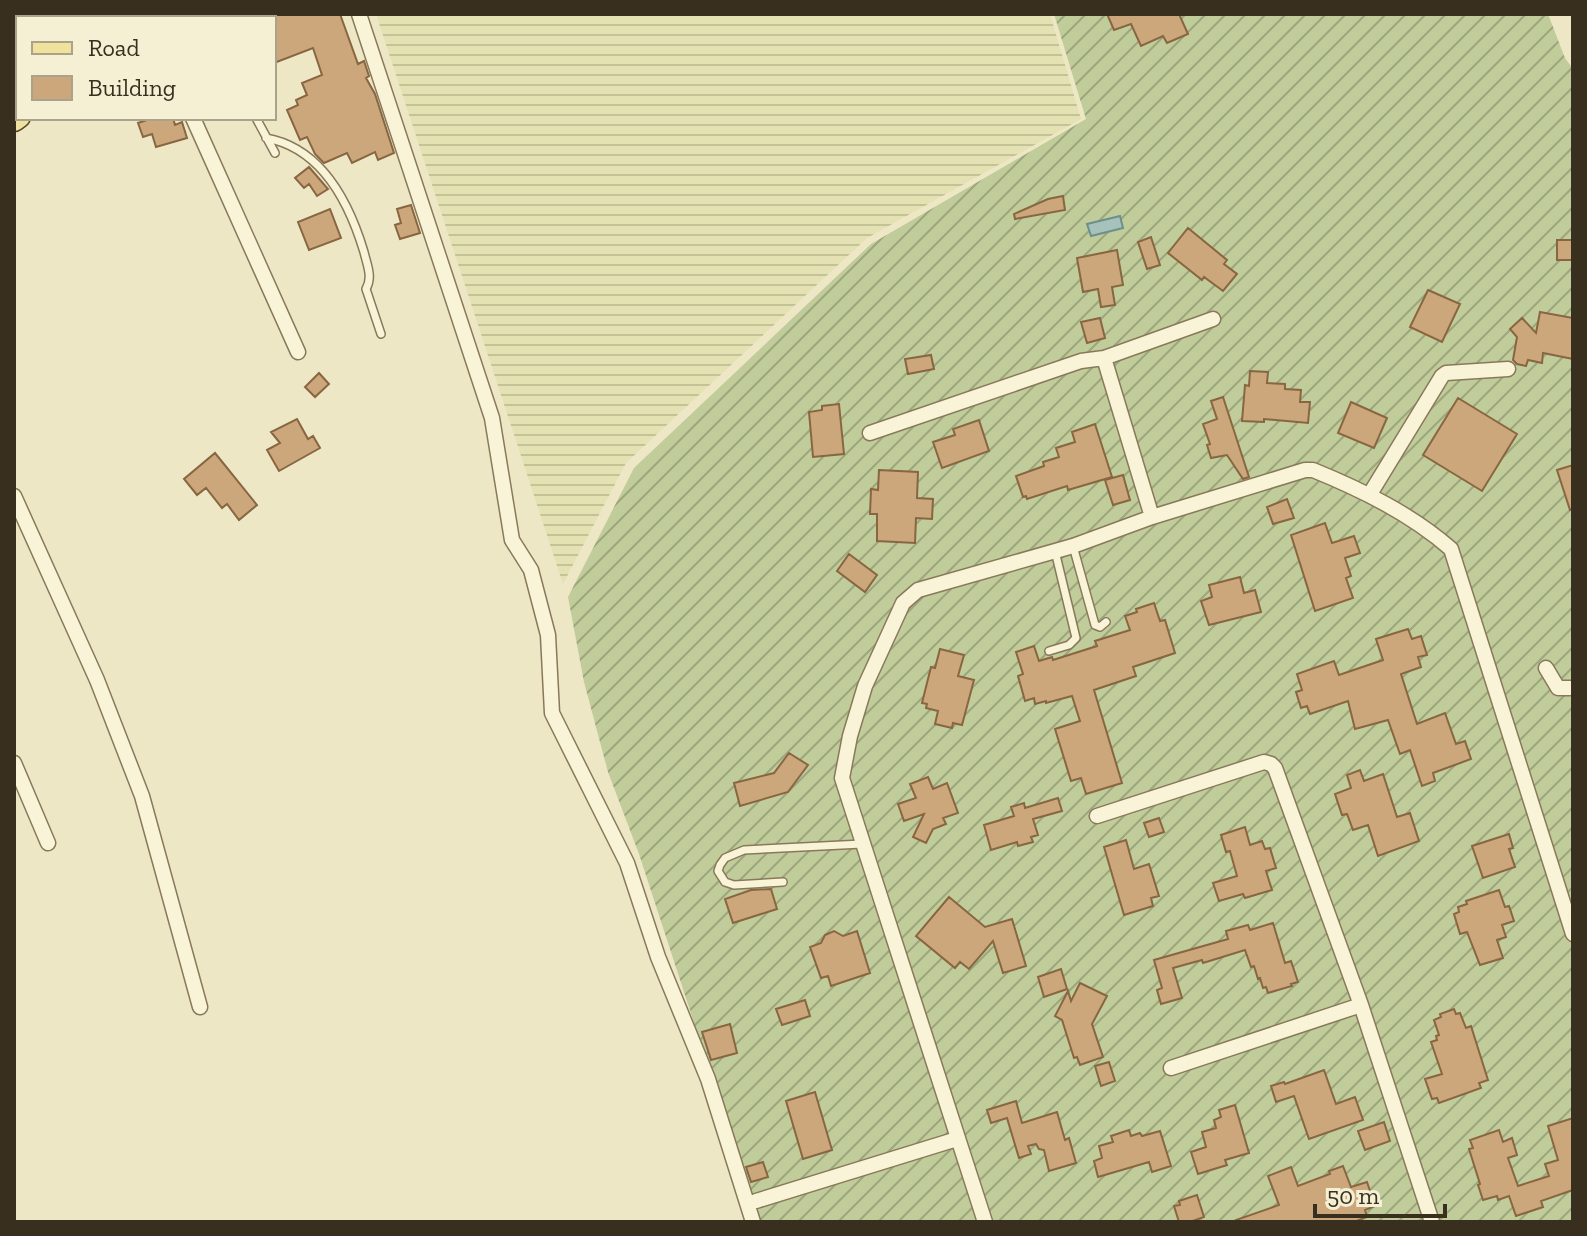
<svg xmlns="http://www.w3.org/2000/svg" width="1587" height="1236" font-family="'Zilla Slab',serif">
	<style>
		.farmland { fill: url(#farmland-rules) }
		.garden { fill: url(#garden-furrows) }
		.water { fill: #a7c1bd; stroke: #6d908b; stroke-width: 2 }
		.building { fill: #cca77b; stroke: #886641; stroke-width: 2 }
		.lines { fill: none; stroke-linecap: round; stroke-linejoin: round }
		.lane-casing { stroke: #89795b; stroke-width: 10 }
		.street-casing { stroke: #89795b; stroke-width: 17 }
		.primary-casing { stroke: #57472f; stroke-width: 27 }
		.lane { stroke: #f9f3d8; stroke-width: 7 }
		.street { stroke: #f9f3d8; stroke-width: 14 }
		.primary { stroke: #f0e19d; stroke-width: 24 }
	</style>
	<defs>
		<pattern id="farmland-rules" width="6" height="5" patternUnits="userSpaceOnUse" patternTransform="scale(2)"><rect width="6" height="5" fill="#e4e2b2"/><path d="M0 2.5h6" fill="none" stroke="#c4c299"/></pattern>
		<pattern id="garden-furrows" width="10" height="10" patternUnits="userSpaceOnUse" patternTransform="scale(2)"><rect width="10" height="10" fill="#c0cc99"/><path d="M-1 1l2-2M0 10L10 0M9 11l2-2" fill="none" stroke="#9da67c"/></pattern>
	</defs>
	<rect width="100%" height="100%" fill="#eee7c5"/>
	<path class="farmland" d="M376,14H1050L1081,119L867,238L626,463L563,584Z"/>
	<path class="garden" d="M1054,14H1548L1565,58L1573,69V1222H759L639,854L608,772L584,682L568,597L634,468L871,244L1086,119Z"/>
	<path class="water" d="M1120,216L1123,228L1091,236L1087,224Z"/>
	<path class="building" d="M274,14H340L358,64L364,61L369,76L366,78L375,94L394,153L378,160L375,152L352,163L347,153L324,163L315,154L307,137L300,140L287,110L298,105L296,100L307,95L302,83L322,75L313,48L274,63Z
		M1107,14H1179L1188,34L1167,43L1163,36L1141,46L1131,24L1114,30Z
		M153,118H173L175,125L182,122L187,138L156,147L152,134L143,137L138,123Z
		M309,167L328,189L317,196L309,184L304,188L295,178Z
		M1063,196L1065,210L1015,219L1014,214L1048,199Z
		M411,205L420,233L400,239L395,225L401,223L397,209Z
		M330,209L341,238L309,250L298,222Z
		M1188,228L1227,260L1224,264L1237,274L1223,291L1204,277L1202,280L1168,253Z
		M1151,237L1160,265L1147,269L1138,242Z
		M1557,240H1573V260H1557Z
		M1117,250L1123,285L1112,287L1115,305L1101,307L1098,289L1083,292L1077,258Z
		M1428,290L1460,304L1442,342L1410,327Z
		M1540,312L1573,318V359L1543,353L1542,363L1528,360L1526,366L1517,364L1513,360L1517,337L1510,329L1522,318L1536,333Z
		M1100,318L1105,338L1087,343L1081,322Z
		M931,355L934,369L908,374L905,359Z
		M1250,371L1268,372L1267,383L1285,384V389L1301,390L1300,402H1310L1308,423L1264,419V422L1242,421L1245,385L1249,386Z
		M319,373L329,384L315,397L305,387Z
		M1223,397L1249,477L1243,479L1227,455L1211,458L1207,445L1210,444L1203,424L1217,419L1211,401Z
		M1458,398L1517,434L1482,491L1423,455Z
		M1351,402L1387,418L1374,448L1338,433Z
		M839,404L844,454L813,457L809,412L822,410V406Z
		M297,419L308,439L313,436L320,448L279,471L267,450L280,443L271,432Z
		M979,420L989,451L942,468L933,442L955,435L953,429Z
		M1095,424L1112,477L1068,490L1067,486L1027,499L1026,496L1023,497L1016,476L1044,466L1043,462L1059,457L1056,448L1075,442L1072,432Z
		M215,453L257,505L239,520L227,504L222,508L206,488L197,495L184,479Z
		M1573,465V509L1570,510L1557,470Z
		M879,470L918,472L917,498L933,499L932,519L916,518L915,543L877,541V514H870L871,489L878,490Z
		M1123,475L1130,500L1113,505L1105,480Z
		M1287,499L1294,518L1273,524L1267,507Z
		M1325,523L1332,543L1354,536L1360,553L1345,558L1351,576L1346,578L1353,598L1315,611L1291,535Z
		M849,554L877,575L865,592L837,571Z
		M1240,577L1244,593L1255,590L1261,612L1209,625L1201,601L1212,597L1209,585Z
		M1154,603L1160,621L1165,620L1175,653L1133,667L1136,676L1094,690L1122,783L1086,794L1081,778L1071,781L1055,729L1080,721L1072,696L1046,703V701L1035,704L1034,698L1025,701L1018,676L1023,674L1016,652L1034,646L1039,661L1052,657L1053,660L1097,646L1095,641L1130,630L1125,616L1137,612L1136,609Z
		M1408,629L1412,639L1421,636L1427,655L1418,657L1421,667L1401,674L1417,724L1445,713L1456,744L1465,741L1471,759L1433,773L1435,781L1422,786L1410,750L1400,754L1388,720L1355,729L1348,701L1310,714L1307,706L1301,708L1296,692L1302,690L1297,674L1334,661L1339,675L1383,660L1376,639Z
		M940,649L964,655L958,676L974,680L962,725L953,723L952,728L935,724L938,711L926,708L927,704L922,703L931,667L935,668Z
		M789,753L808,765L788,792L740,806L734,783L774,773Z
		M1360,770L1364,781L1383,774L1397,817L1410,813L1419,841L1378,856L1368,825L1353,830L1347,814L1342,815L1335,794L1351,788L1347,775Z
		M928,777L933,789L947,783L958,813L943,818L946,824L933,829L926,843L913,837L924,814L904,821L898,804L916,798L910,784Z
		M1058,798L1062,811L1033,819L1038,835L1031,837L1033,842L1018,846L1017,842L991,850L984,825L1014,816L1011,807L1024,803L1025,808Z
		M1159,818L1164,832L1149,837L1144,823Z
		M1245,827L1250,845L1262,841L1265,849L1270,848L1276,868L1266,871L1272,890L1245,898L1243,894L1219,901L1213,883L1237,876L1230,851L1226,852L1221,835Z
		M1509,834L1513,848L1509,849L1515,867L1483,878L1472,846Z
		M1126,840L1134,869L1149,864L1159,896L1151,898L1153,906L1124,915L1104,847Z
		M771,889L777,909L733,923L725,899L751,890Z
		M1499,890L1505,907L1509,906L1514,921L1502,925L1506,937L1497,940L1503,958L1480,965L1467,932L1460,934L1454,914L1459,912L1458,907L1467,904L1466,901Z
		M949,897L985,927L1012,919L1026,966L1003,973L993,941L969,969L960,962L955,968L916,936Z
		M1273,923L1285,963L1291,961L1298,982L1291,984L1292,986L1268,993L1266,987L1263,988L1260,978L1258,979L1254,966L1251,967L1245,950L1203,963L1202,960L1173,968L1182,998L1161,1004L1157,990L1162,988L1154,960L1228,939L1226,931L1248,925L1250,930Z
		M834,931L843,936L857,931L870,973L831,986L828,976L821,978L810,947L821,943L825,935Z
		M1061,969L1067,989L1044,997L1038,977Z
		M1080,983L1107,996L1092,1024L1103,1057L1080,1065L1077,1057L1074,1058L1062,1020L1055,1016L1068,991L1071,1001Z
		M805,1000L810,1016L782,1025L776,1009Z
		M1454,1009L1456,1014L1460,1013L1466,1028L1471,1026L1488,1080L1479,1083L1481,1088L1439,1103L1437,1098L1432,1099L1425,1079L1442,1074L1431,1042L1437,1040L1436,1036L1439,1035L1434,1020L1441,1017L1440,1014Z
		M730,1024L737,1053L711,1060L702,1032Z
		M1109,1062L1115,1081L1101,1086L1095,1066Z
		M1324,1070L1336,1104L1355,1097L1363,1120L1309,1139L1294,1096L1276,1102L1271,1086L1284,1082L1285,1084Z
		M815,1092L832,1150L803,1159L786,1101Z
		M1016,1101L1022,1123L1057,1112L1065,1140L1069,1138L1076,1163L1049,1171L1044,1150L1039,1149L1036,1144L1028,1146L1031,1154L1019,1158L1007,1118L991,1123L987,1110Z
		M1235,1105L1249,1153L1225,1160L1227,1165L1198,1174L1191,1152L1206,1147L1202,1132L1216,1128L1214,1120L1221,1117L1219,1110Z
		M1573,1118V1190L1541,1201L1543,1207L1516,1216L1509,1196L1498,1200L1497,1196L1483,1200L1478,1185L1480,1184L1469,1149L1473,1148L1470,1140L1499,1130L1503,1142L1512,1138L1517,1155L1508,1158L1518,1186L1549,1176L1545,1164L1558,1160L1548,1126Z
		M1384,1122L1390,1141L1365,1150L1358,1131Z
		M1129,1130L1131,1136L1140,1133L1142,1136L1160,1131L1171,1166L1152,1172L1149,1162L1098,1177L1094,1161L1102,1158L1099,1146L1113,1142L1111,1136Z
		M763,1162L768,1177L751,1182L746,1167Z
		M1343,1166L1351,1187L1367,1182L1375,1206L1365,1210L1367,1217L1354,1222H1237L1236,1220L1279,1205L1268,1176L1291,1167L1298,1186L1330,1174L1329,1171Z
		M1197,1195L1204,1217L1190,1222H1179L1174,1206L1180,1205L1179,1201Z"/>
	<g class="lines">
		<defs>
			<path id="lane" d="M208,14L209,18
				M256,118L275,153
				M266,138C322,148 349,202 364,252C367,265 373,277 366,289L381,334
				M1073,546L1095,625L1100,627L1106,622
				M1049,651L1069,645L1076,638L1055,551
				M783,882L734,885L725,882L718,871L720,865L725,858L744,850L862,844"/>
			<path id="street" d="M107,14L109,18
				M359,14L492,418L512,540L531,570L548,635L552,713L627,863L658,957L708,1079L753,1222
				M193,118L298,352
				M1104,358L1213,319
				M870,433L1081,361L1104,358L1152,517
				M1370,494L1442,376L1446,373L1508,369
				M14,496L97,680L142,796L200,1007
				M1546,668L1558,688H1573
				M14,763L48,843
				M1097,816L1264,762L1271,764L1275,768L1361,1005L1432,1222
				M1171,1068L1361,1005
				M756,1201L957,1139
				M985,1222L842,778L850,736L865,686L903,603L918,590L1073,546L1152,517L1305,470H1313C1362,490 1411,514 1451,549L1573,934"/>
			<path id="primary" d="M155,18L162,14
				M14,119L18,116"/>
		</defs>
		<use href="#lane" class="lane-casing"/>
		<use href="#street" class="street-casing"/>
		<use href="#primary" class="primary-casing"/>
		<use href="#lane" class="lane"/>
		<use href="#street" class="street"/>
		<use href="#primary" class="primary"/>
	</g>
	<rect width="1587" height="1236" fill="none" stroke="#392f1f" stroke-width="32"/>
	<rect x="16" y="16" width="260" height="104" fill="#f5f0d4" stroke="#aaa38c" stroke-width="2"/>
	<rect x="32" y="42" width="40" height="12" fill="#f0e19d" stroke="#aaa38c" stroke-width="2"/>
	<text x="88" y="56" font-size="24" fill="#392f1f">Road</text>
	<rect x="32" y="76" width="40" height="24" fill="#cca77b" stroke="#aaa38c" stroke-width="2"/>
	<text x="88" y="96" font-size="24" fill="#392f1f">Building</text>
	<path d="M1315 1204v12h130v-12" fill="none" stroke="#392f1f" stroke-width="4"/>
	<text x="1327" y="1204" font-size="24" fill="#392f1f" stroke="#f5f0d4" stroke-width="6" paint-order="stroke">50 m</text>
</svg>
